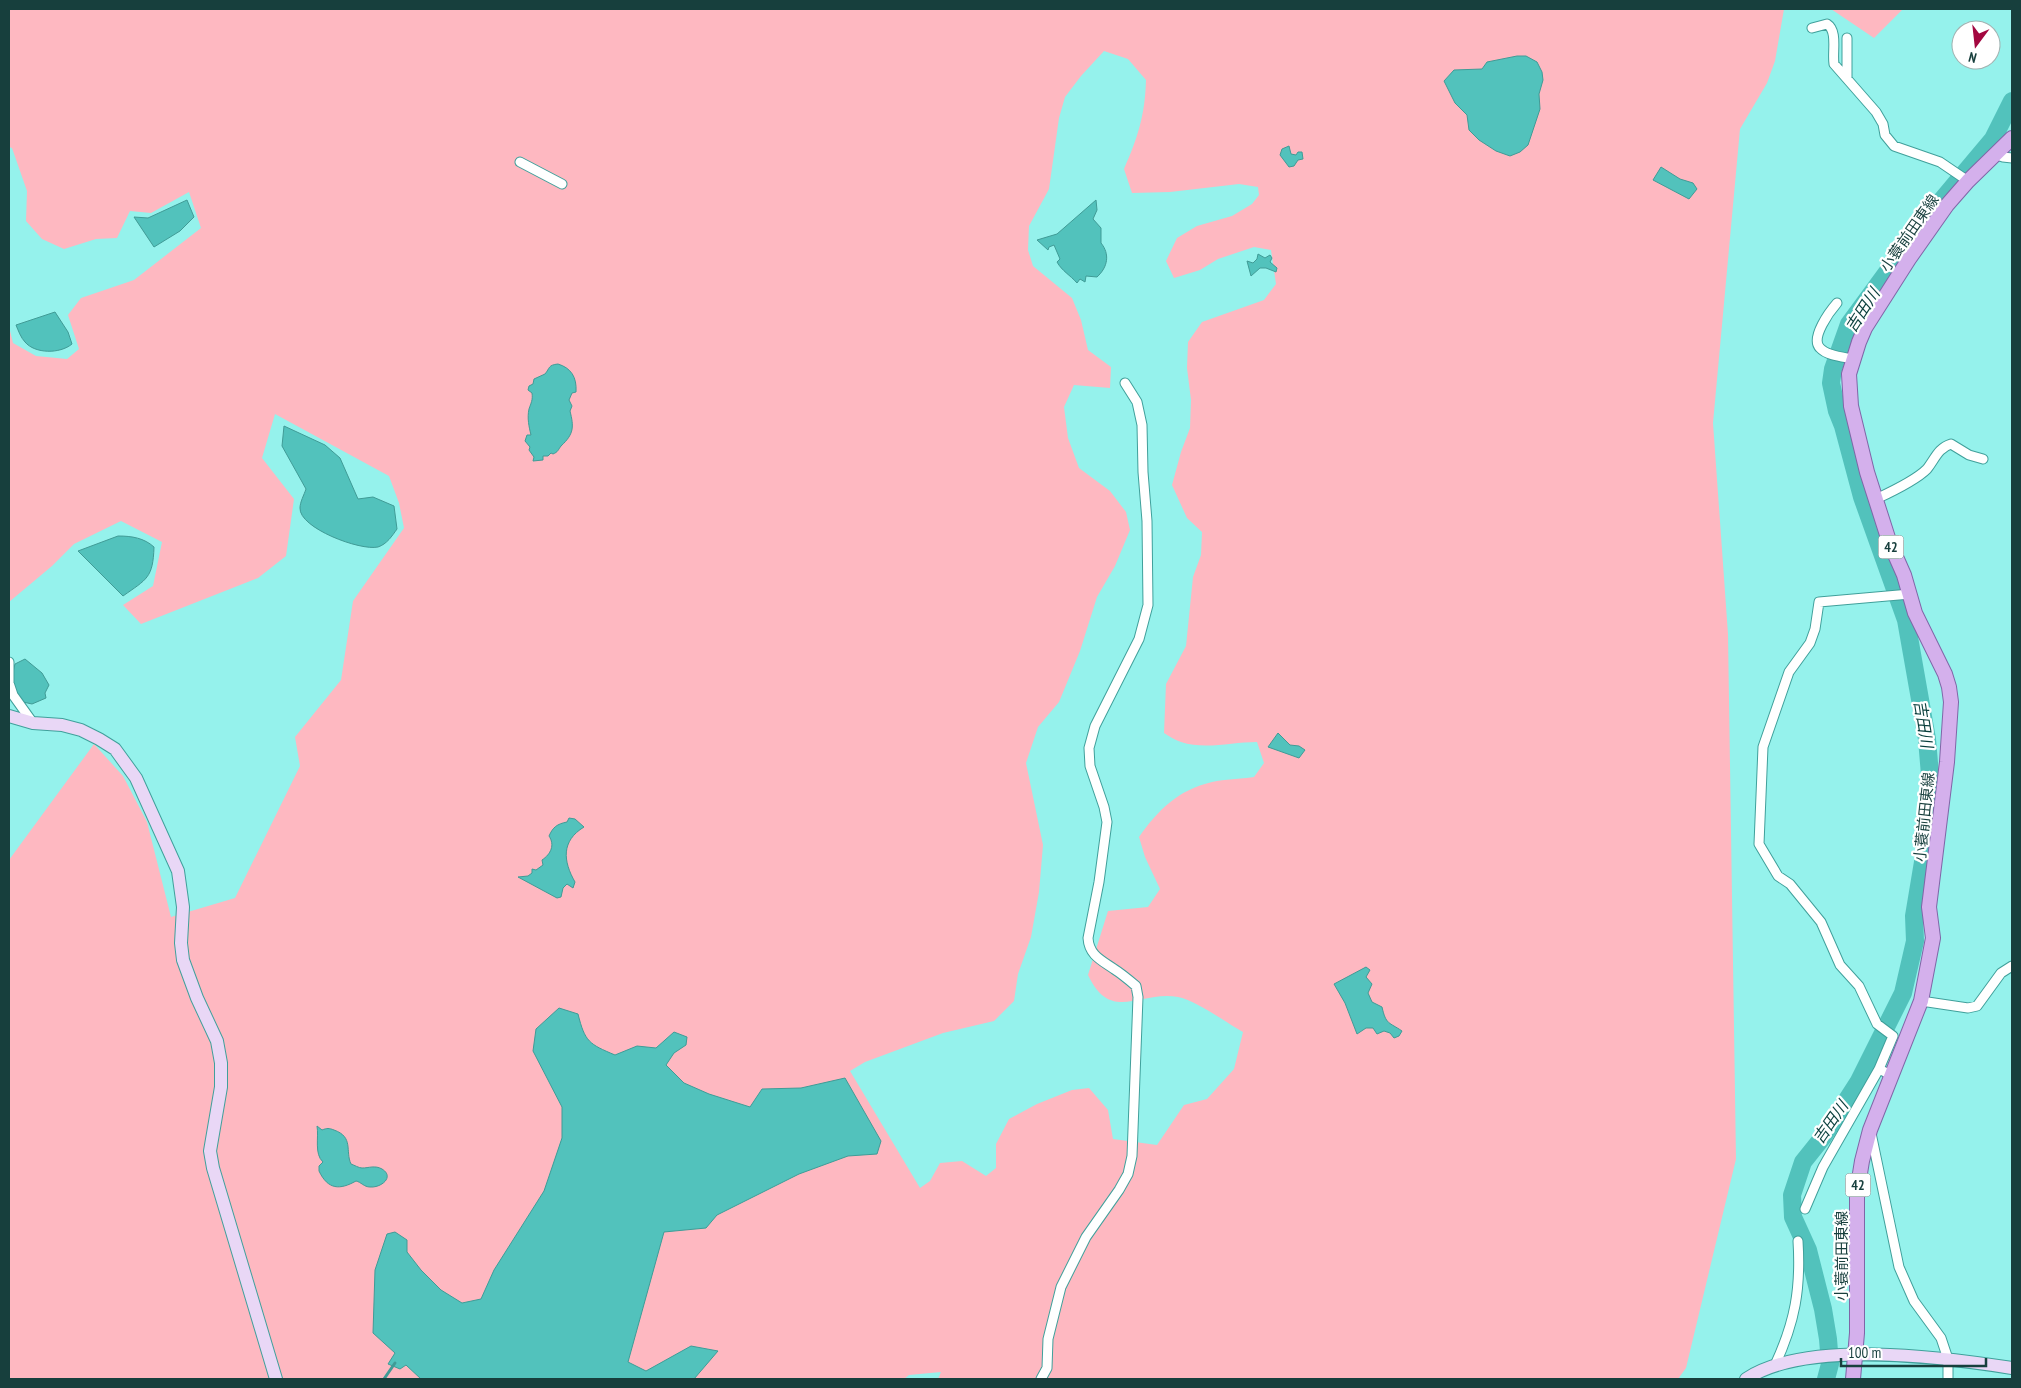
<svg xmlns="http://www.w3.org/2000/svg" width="2021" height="1388" font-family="'PT Sans Narrow','Noto Sans JP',sans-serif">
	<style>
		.green { fill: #feb8c1; fill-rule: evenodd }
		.water { fill: #52c2bc; stroke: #409b96 }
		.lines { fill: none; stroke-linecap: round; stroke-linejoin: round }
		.stream { stroke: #409b96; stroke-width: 3 }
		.river { stroke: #52c2bc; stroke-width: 18 }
		.street-casing { stroke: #40a09b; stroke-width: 11 }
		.secondary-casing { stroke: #40a09b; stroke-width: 14 }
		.primary-casing { stroke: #7f66a7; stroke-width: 16 }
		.street { stroke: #fff; stroke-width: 9 }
		.secondary { stroke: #e9d7f6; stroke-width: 12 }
		.primary { stroke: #d4b0ec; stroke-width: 14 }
		.labels { text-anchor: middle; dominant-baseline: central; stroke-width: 4.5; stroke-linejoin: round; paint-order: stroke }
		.shield { fill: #fff; stroke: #5d7977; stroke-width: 1 }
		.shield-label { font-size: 14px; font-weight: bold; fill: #173f3d }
		.street-label { font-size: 15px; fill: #173f3d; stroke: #fff }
		.water-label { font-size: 16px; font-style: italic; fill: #0a3f3d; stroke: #fff }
	</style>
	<rect width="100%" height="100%" fill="#95f2ec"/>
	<path class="green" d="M9,9H1784L1775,61L1767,83L1740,129L1713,423L1728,634L1736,1159L1686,1368L1678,1379H938L941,1372L909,1375L904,1379H694L718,1351L691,1346L646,1371L628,1362L664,1232L706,1228L717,1215L799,1174L848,1156L877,1154L845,1079L801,1088L762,1090L750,1107L709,1094L684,1083L666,1065L674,1053L686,1045L674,1032L656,1048L637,1046L615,1055C589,1044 585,1042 578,1014L533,1051L562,1107V1138L544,1191L494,1270L481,1299L462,1303L441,1290L421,1270L407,1252V1240L395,1353L389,1363L406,1365L421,1379H9V860L94,744L123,776L147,822L171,917L235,898L300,766L295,737L341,680L353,601L404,528L399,503L389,476L275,414L262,458L294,499L286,556L258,578L141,624L123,605L153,586L162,542L121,521L74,544L52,566L9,602V327L13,343L36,356L67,359L79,349L68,315L81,298L134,280L201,228L189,192L151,213L130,211L117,238L96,239L64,249L42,239L26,221L27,191L12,148L9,147ZM1104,51L1128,59L1146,80C1145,115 1138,137 1124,169L1132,193L1170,192L1239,184L1258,187L1259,195L1252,204L1232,216L1197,226L1177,238L1166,261L1174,278L1200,270L1218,259L1254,247L1271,250L1276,284L1264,300L1202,322L1188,342L1187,368L1191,400L1190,428L1181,452L1172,485L1187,518L1202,532L1201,555L1193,577L1186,646L1166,684L1164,733C1169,736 1175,740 1181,742C1205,750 1232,742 1257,742L1264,763L1254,777C1240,779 1225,779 1212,782C1178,790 1158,810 1139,837L1145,857L1160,889L1148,907L1108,911L1088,975C1111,1024 1140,990 1178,997C1195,1000 1227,1023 1243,1032L1234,1069L1207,1099L1184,1105L1157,1145L1113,1139L1108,1110L1089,1088L1072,1090L1037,1104L1009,1119L996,1144V1168L986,1176L962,1161L940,1163L930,1181L920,1188L850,1071L865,1062L943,1033L994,1021L1014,1001L1018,974L1031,937L1039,892L1043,845L1026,763L1038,727L1059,702L1080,651L1097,597L1115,566L1130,530L1126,512L1110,491L1079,468L1068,438L1064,407L1074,385L1110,388L1111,367L1088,350L1081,320L1072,298L1033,266L1028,250L1029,226L1049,189L1059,118L1065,97L1081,76Z
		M1831,9H1903L1874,38Z"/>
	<path class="water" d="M1517,56H1526L1537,62L1542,72L1543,80L1539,94L1540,109L1528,145L1520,152L1510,156L1496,151L1479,140L1469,130L1467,115L1455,103L1444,81L1454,70L1482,69L1487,62Z
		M1289,146L1291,154L1296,155L1298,152H1302L1303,159L1298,160L1294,166L1289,167L1280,155L1282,149Z
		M1661,167L1680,179L1693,183L1697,189L1689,199L1653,180Z
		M187,200L194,217L180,231L154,247L134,217L148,218Z
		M1096,200L1097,210L1093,219L1101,228V243C1110,254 1108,267 1097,277L1086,276L1085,282L1080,279L1077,283C1070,275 1062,271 1057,262L1060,259L1054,245L1049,247L1048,250L1037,240L1057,234Z
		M1258,254L1265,258L1270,255L1272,258L1270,262L1277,268L1276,272L1266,268H1260L1251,276L1247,261L1253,263L1257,259Z
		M55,312L68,332L72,344C60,354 35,354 25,342C21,338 18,330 16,325Z
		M558,364C571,368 577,377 576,392L572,393L569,400L572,406L570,411C574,427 574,434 561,446C558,450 558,452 553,454L551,453L548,456H543V460L533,461L534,457L529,450L530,447L525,441L527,435H531C529,427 527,418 529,409C531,403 533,400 532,393L528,390L529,386L533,384L534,379L545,374C550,368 548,365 558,364Z
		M284,426L325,445L340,458L358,499L373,497L394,506L397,529C392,536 387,544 378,547C360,551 299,528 300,508C300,502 304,495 306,489L282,446Z
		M118,536C132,536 144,538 154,547C153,578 147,579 123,596L78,551Z
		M25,659L42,673L49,685L45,693L46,698L32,704L23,702L17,695L11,680L15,664Z
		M1278,733L1290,745L1299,746L1305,750L1299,758L1268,747Z
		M569,818L575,819L584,827C561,841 563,861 575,882L573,888L567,884L563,888L561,897L557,898L518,877L528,876L532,873V869L536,870L543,865L542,860C551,854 555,845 549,836C553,827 557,824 567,822Z
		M1366,967L1370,970L1366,977L1372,984L1368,993L1372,1002L1382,1007C1386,1025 1389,1022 1402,1031L1399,1036L1394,1038L1390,1033L1384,1031L1377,1034L1373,1028H1366L1357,1034L1345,1003L1334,984Z
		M559,1008L578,1014C585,1042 589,1044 615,1055L637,1046L656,1048L674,1032L687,1037L686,1045L674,1053L666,1065L684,1083L709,1094L750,1107L762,1089L801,1088L845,1078L881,1141L877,1154L848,1156L799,1174L717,1215L706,1228L664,1232L628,1362L646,1371L691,1346L718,1351L694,1379H421L406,1365L400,1369L388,1364L395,1353L373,1333L375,1270L387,1234L395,1232L407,1240V1252L421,1270L441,1290L462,1303L481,1299L494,1270L544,1191L562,1138V1107L533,1051L536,1029Z
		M317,1126L322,1130C327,1128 329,1128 334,1130C354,1137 345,1151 351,1164C354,1165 359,1168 362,1168C369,1168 375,1165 382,1169C395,1177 381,1188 370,1187C364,1187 361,1182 356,1181C340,1190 328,1190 319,1171V1166L323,1162C314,1154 319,1137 317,1126Z"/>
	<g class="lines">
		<path class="stream" d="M384,1379L395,1363"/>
		<path class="river" d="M1826,1379L1830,1364L1828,1339L1823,1309L1808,1250L1793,1217L1792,1195L1803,1162L1823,1137L1859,1081L1903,993L1915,941L1914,916L1927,838L1931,787L1927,739L1906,620L1862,497L1843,426L1837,411L1831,383L1833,369L1849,324L1930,214L1993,139L2012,101"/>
		<defs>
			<path id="street" d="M1812,28L1827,24C1838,31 1832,52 1834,64L1876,112L1883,124L1885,135L1894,146L1940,162L1968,181
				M1847,78V38
				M1994,154L2003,157L2012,158
				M520,162L562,184
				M1837,303C1830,311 1810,338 1820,348C1827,356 1843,357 1853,359
				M1876,499C1891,492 1915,481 1927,469C1935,459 1938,448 1951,444L1969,455L1983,459
				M9,662V683L13,695L33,723
				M1921,1001L1968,1008L1977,1006L2001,973L2012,966
				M1879,1069L1893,1036L1877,1024L1859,986L1840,965L1821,922L1790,884L1778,876L1759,844L1763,747L1789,672L1810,643L1815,629L1819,602L1910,594
				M1871,1133L1899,1267L1914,1301L1941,1338L1948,1359V1379
				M1805,1209L1823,1167L1879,1069L1891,1075
				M1775,1365C1795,1322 1801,1289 1798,1241
				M1041,1379L1047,1368L1048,1339L1061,1287L1086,1237L1119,1190L1128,1174L1132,1156L1138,997L1136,986C1129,980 1122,974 1114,969C1101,960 1089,955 1088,938L1099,882L1107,822L1104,807L1090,766L1089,748L1095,726L1139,639L1148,605L1147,521L1143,472L1142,425L1137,402L1125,383"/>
			<path id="secondary" d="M9,716L33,723L62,725L81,730L99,739L115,749L136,778L178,871L183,907L181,943L183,960L197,998L217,1041L221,1063V1087L210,1151L213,1168L276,1379
				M1746,1379C1807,1339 1942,1357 2012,1368"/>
			<path id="primary" d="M1853,1379L1857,1333V1192L1862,1161L1870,1130L1921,1001L1933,938L1929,907L1947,762L1951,702L1949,687L1945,674L1915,613L1904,575L1889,541L1867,472L1851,406L1849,374L1859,342L1865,328L1909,259L1947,205L1968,181L2012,138"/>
		</defs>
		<use href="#street" class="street-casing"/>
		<use href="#secondary" class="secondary-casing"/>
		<use href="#primary" class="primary-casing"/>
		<use href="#street" class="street"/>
		<use href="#secondary" class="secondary"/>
		<use href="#primary" class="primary"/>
	</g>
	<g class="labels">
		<g class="shield">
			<rect x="1878.5" y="535.5" width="25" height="23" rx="4"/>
			<rect x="1845.5" y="1173.5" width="25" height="23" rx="4"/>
		</g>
		<g class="shield-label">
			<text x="1891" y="547">42</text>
			<text x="1858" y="1185">42</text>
		</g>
		<g class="street-label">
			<text transform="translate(1909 233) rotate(-55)">小蓑前田東線</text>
			<text transform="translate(1924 817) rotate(-84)">小蓑前田東線</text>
			<text transform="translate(1841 1256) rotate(-90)">小蓑前田東線</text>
		</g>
		<g class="water-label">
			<text transform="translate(1862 310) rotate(-57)">吉田川</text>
			<text transform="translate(1924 724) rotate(81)">吉田川</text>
			<text transform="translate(1830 1122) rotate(-55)">吉田川</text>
		</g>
	</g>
	<rect width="2021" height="1388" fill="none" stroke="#173f3d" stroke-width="20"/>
	<g transform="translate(1976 45) rotate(195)"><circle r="24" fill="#ffffff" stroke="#a2b2b1"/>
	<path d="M0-4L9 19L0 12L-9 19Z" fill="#a30740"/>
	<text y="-8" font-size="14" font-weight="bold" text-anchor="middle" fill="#173f3d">N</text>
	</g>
	<path d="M1841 1358v8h145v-8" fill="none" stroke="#173f3d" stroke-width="2.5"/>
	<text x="1848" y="1358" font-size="15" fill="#173f3d" stroke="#ffffff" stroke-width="4" paint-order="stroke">100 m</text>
</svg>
